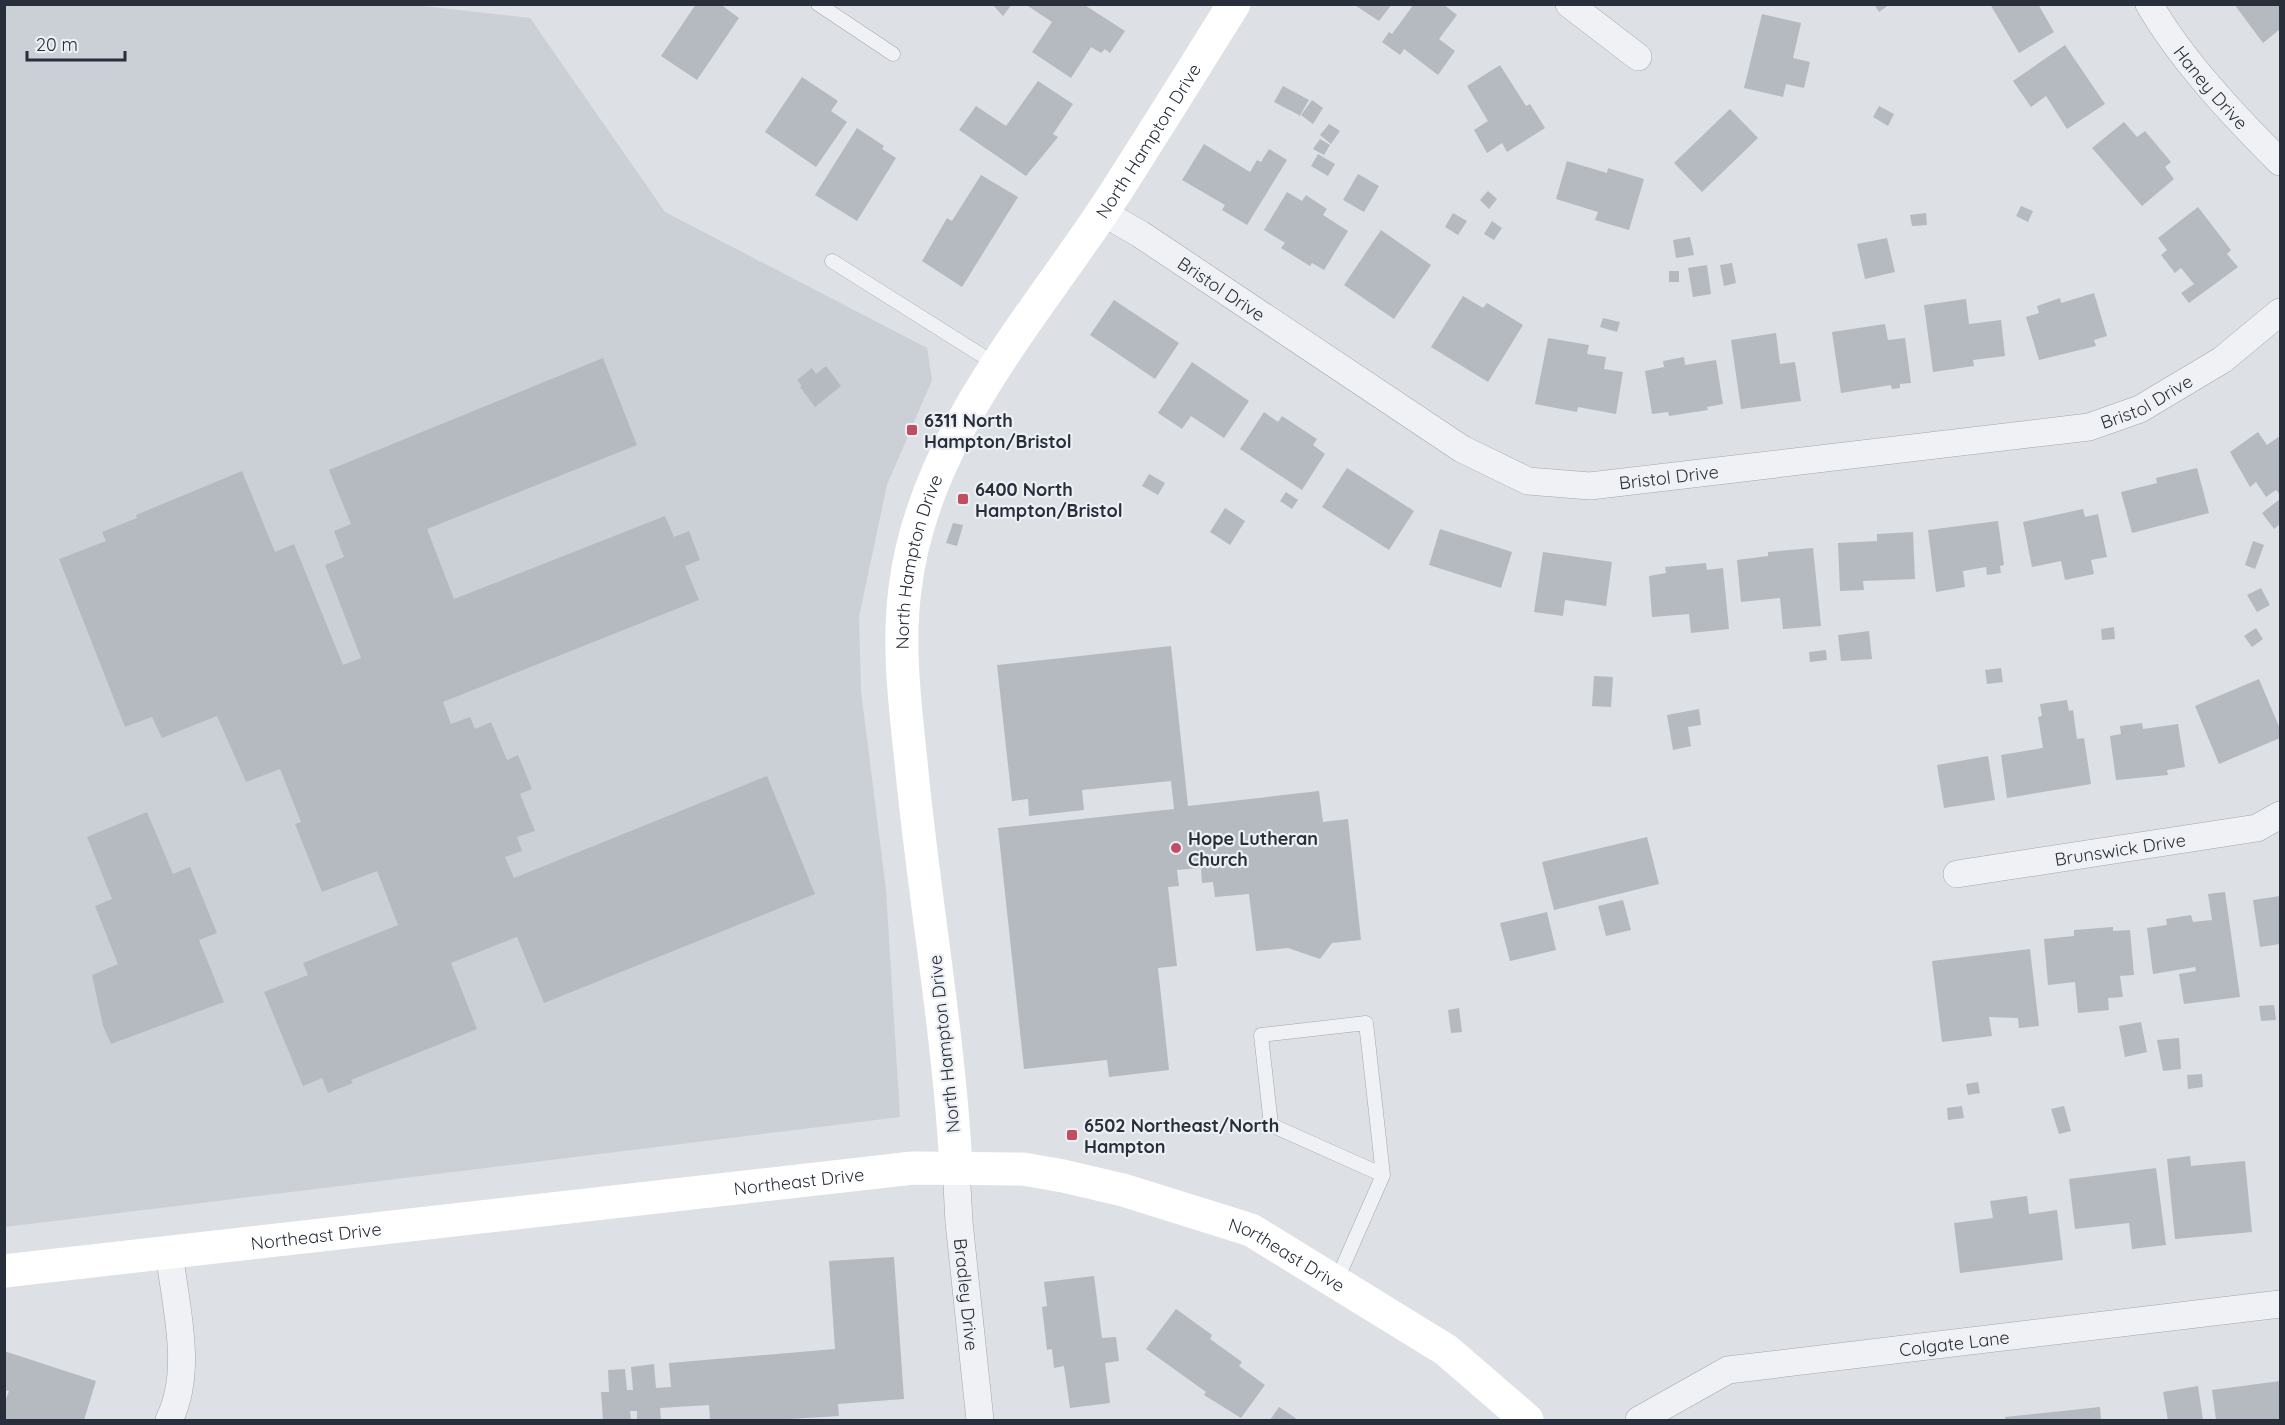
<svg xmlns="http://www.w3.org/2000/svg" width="2285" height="1425" font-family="Quicksand,sans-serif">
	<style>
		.built { fill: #cbd0d6 }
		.building { fill: #b5bac1 }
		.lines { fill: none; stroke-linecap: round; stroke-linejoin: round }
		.lane-casing { stroke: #a3a7ae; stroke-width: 15 }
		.street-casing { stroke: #a3a7ae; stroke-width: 28 }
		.lane { stroke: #eff1f4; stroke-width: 14 }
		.street { stroke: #eff1f4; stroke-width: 27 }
		.secondary { stroke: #fff; stroke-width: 33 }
		.poi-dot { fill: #c04d60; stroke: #eceff3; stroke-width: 2 }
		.labels { text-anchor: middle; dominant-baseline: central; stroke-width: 4.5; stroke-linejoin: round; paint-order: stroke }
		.street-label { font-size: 18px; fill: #282f3a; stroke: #eceff3 }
		.poi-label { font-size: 18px; font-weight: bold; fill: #282f3a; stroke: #eceff3; text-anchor: start }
	</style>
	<rect width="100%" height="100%" fill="#dde0e5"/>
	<path class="built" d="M405,4L530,18L665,212L927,348L932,380L887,485L859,617L861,691L886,890L900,1117L5,1227L4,5Z"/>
	<path class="building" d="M696,4H720L739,18L697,80L661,56Z
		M992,4H1012L1003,16Z
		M1025,4H1083L1125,31L1110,53L1105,49L1101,53L1091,47L1071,78L1032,52L1052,22Z
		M1353,4H1392L1379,21Z
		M1414,4H1443L1457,15L1439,39L1455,51L1438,75L1404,49L1400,55L1382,42L1389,32L1392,34Z
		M1874,4H1890L1879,12Z
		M1990,4H2038L2054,32L2019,53Z
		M2234,4H2280V29L2263,43Z
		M1762,14L1801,23L1793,58L1810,62L1804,88L1786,84L1783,97L1744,88Z
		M2065,45L2105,104L2067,129L2046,96L2031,107L2013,81Z
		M1500,65L1526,106L1530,104L1545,128L1507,152L1502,143L1487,153L1474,130L1488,121L1467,86Z
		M802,77L838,101L831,111L847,122L816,167L765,132Z
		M1038,81L1073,104L1053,134L1058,137L1026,176L959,130L976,106L1006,126Z
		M1283,86L1309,100L1299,117V115L1274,102Z
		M1312,100L1323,108L1313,124L1301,115Z
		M1879,106L1894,114L1888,126L1873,117Z
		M1730,109L1758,138L1702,192L1674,163Z
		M2124,122L2137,137L2145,131L2171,162L2165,167L2174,179L2142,206L2092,148Z
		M1329,124L1340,131L1331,144L1320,135Z
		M857,128L884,146L882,149L896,158L857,221L815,195Z
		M1320,139L1330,145L1324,155L1313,149Z
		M1204,144L1250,172L1257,160L1261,162L1269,149L1287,160L1247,225L1222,210L1225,205L1182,180Z
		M1318,154L1335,164L1328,176L1311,166Z
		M1567,161L1607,173L1608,168L1644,179L1629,230L1595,220L1598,212L1556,199Z
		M1358,174L1379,186L1364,212L1343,200Z
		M981,175L1018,197L962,287L922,261L947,218L952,221Z
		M1488,191L1497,199L1489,209L1480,200Z
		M1287,192L1302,201L1306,195L1327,209L1323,215L1348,231L1324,270L1312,263L1310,266L1281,248L1285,243L1264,230Z
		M2021,206L2033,211L2028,222L2016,216Z
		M2198,207L2231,250L2227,254L2238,267L2189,303L2181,293L2194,284L2181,268L2175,273L2161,255L2167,250L2158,238Z
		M1453,213L1467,221L1458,235L1445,227Z
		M1926,213L1927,225L1912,226L1910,215Z
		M1492,221L1502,228L1494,240L1484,234Z
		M1381,230L1431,265L1394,319L1344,285Z
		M1690,237L1694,255L1676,258L1673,240Z
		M1887,238L1895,272L1865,279L1857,244Z
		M1732,263L1736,283L1724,286L1720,265Z
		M1707,265L1711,294L1693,297L1688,268Z
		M1669,271H1679V282H1669Z
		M2094,293L2107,336L2094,340L2096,346L2039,360L2026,317L2039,313L2037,306L2060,298L2061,303Z
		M1463,296L1483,308L1487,303L1523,325L1488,382L1431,347Z
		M1966,299L1969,324L2001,320L2005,356L1973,360L1974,366L1933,372L1924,305Z
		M1114,300L1179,343L1155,379L1090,335Z
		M1603,318L1620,322L1617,332L1600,327Z
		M1885,324L1888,340L1905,338L1911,383L1900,384V388L1892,389L1891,385L1841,393L1832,332Z
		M1776,333L1780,364L1795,362L1801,401L1741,409L1731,340Z
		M1548,338L1589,345L1587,354L1606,357L1604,369L1623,372L1616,414L1578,407L1577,412L1535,404Z
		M1684,357L1685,365L1716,360L1723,404L1707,407L1708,410L1669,416L1668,412L1652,414L1645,371L1664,367L1663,361Z
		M603,358L637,445L427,529L454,599L665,516L674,537L689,531L700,560L685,566L699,600L443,702L451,724L470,717L475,729L491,722L507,760L518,755L532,789L520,794L535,831L517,837L522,851L505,857L514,878L767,776L815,894L544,1003L517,937L451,963L477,1029L351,1080L353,1083L328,1093L322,1078L303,1086L264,992L308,975L303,963L398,925L377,871L322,892L295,824L301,822L280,769L246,782L217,716L162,738L152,717L125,727L59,559L106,541L102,532L137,518L136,515L242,471L275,552L294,544L343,665L361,658L325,565L344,557L334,531L351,524L329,470Z
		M1192,362L1249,401L1224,438L1191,416L1182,429L1158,413Z
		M826,366L841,386L815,407L800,387L802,386L797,380L812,368L816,374Z
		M1264,412L1278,422L1282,416L1317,439L1313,445L1325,454L1302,490L1240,449Z
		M2258,432L2267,445L2280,436V495L2276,490L2266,497L2256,482L2250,487L2230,452Z
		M1347,468L1414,511L1389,550L1322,507Z
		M2197,468L2209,513L2132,533L2121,492L2157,483L2156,478Z
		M1149,474L1165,483L1158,495L1142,486Z
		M1286,492L1298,500L1292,509L1280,501Z
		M2280,499V524L2274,529L2262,513Z
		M1225,508L1245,521L1230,545L1210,532Z
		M2083,509L2085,517L2098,514L2107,557L2091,560L2094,574L2065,580L2061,561L2032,567L2023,522Z
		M1998,521L2004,565L2000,566L2001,573L1987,575L1986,567L1963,571L1965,587L1936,592L1928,530Z
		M953,523L963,525L957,546L946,543Z
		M1440,529L1512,552L1501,588L1429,565Z
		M1913,532L1915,579L1863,581L1864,590L1840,591L1838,543L1877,541V534Z
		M2253,541L2264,545L2255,569L2245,565Z
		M1813,548L1821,626L1783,629L1780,598L1741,602L1737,560L1768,556V552Z
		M1543,552L1612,562L1606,606L1565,600L1563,616L1534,612Z
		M1706,563L1707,570L1723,568L1729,629L1691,633L1689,614L1652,617L1649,576L1666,573L1665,567Z
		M2261,588L2270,605L2257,612L2247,595Z
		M2114,627L2115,639L2102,640L2101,629Z
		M2256,628L2263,639L2252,647L2244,636Z
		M1869,631L1872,659L1841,661L1838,635Z
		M1171,646L1188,806L1319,791L1323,822L1348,819L1361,940L1332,943L1320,959L1288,948L1256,951L1249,894L1215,897L1213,882L1202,883L1201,868L1177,870L1179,886L1168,887L1177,966L1158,968L1169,1070L1109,1077L1107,1060L1024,1069L998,828L1174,809L1171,781L1082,790L1084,810L1029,816L1028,799L1012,801L997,665Z
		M1826,650L1827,660L1810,662L1809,652Z
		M2001,668L2003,682L1987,684L1985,670Z
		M1594,676L1613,677L1611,707L1592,706Z
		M2259,679L2280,729V738L2219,764L2195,706Z
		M2067,700L2069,711L2073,710L2077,739L2084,738L2091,784L2007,798L2001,755L2043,748L2038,717L2042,716L2040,704Z
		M1699,709L1701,725L1688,727L1691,746L1673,750L1667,715Z
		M2142,723L2143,729L2178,724L2185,767L2167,770L2168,775L2116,780L2110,736L2121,734L2120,726Z
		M1988,756L1995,800L1944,808L1937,765Z
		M147,812L173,874L190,867L217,933L199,940L224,1002L111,1044L103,1026L92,975L118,964L95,906L112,899L87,837Z
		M1647,837L1659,884L1554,910L1542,862Z
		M2225,892L2240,997L2184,1004L2179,974L2196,971L2195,967L2153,974L2147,928L2167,925L2166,919L2191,915L2193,922L2212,920L2208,894Z
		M2280,896V944L2260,947L2253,900Z
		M1623,900L1631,930L1606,936L1598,906Z
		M1547,912L1556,950L1510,961L1500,923Z
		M2113,927V931L2130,930L2134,975L2120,976L2123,997L2108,998L2109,1010L2078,1013L2075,982L2048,985L2044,939L2074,936V930Z
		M2030,949L2039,1026L2019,1028L2018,1018L1989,1017L1992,1036L1942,1042L1932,961Z
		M2274,1005L2276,1020L2261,1021L2259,1006Z
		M1459,1008L1462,1032L1451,1033L1448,1010Z
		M2141,1022L2147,1052L2125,1057L2119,1026Z
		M2179,1038L2181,1069L2163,1071L2157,1040Z
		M2202,1074L2203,1087L2188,1089L2187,1075Z
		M1978,1082L1980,1093L1968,1095L1966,1084Z
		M1962,1106L1964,1118L1948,1120L1947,1108Z
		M2064,1106L2071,1131L2059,1134L2051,1109Z
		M2190,1156L2191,1166L2245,1161L2252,1232L2175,1239L2167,1159Z
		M2156,1168L2166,1245L2132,1249L2129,1223L2075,1229L2069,1179Z
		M2027,1196L2029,1214L2057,1210L2063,1260L1960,1273L1954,1223L1993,1218L1990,1201Z
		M894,1257L904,1399L838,1404L839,1416L772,1420H710L709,1405L660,1408L661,1420H637V1411H630L631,1420H603L601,1392H609L608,1370L625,1369L627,1390H633L631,1367L654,1364L656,1388L671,1387L669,1363L835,1349L829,1261Z
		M1094,1276L1102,1338L1116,1337L1119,1361L1105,1363L1110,1403L1070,1408L1064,1366L1054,1368L1052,1349L1047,1350L1042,1307L1047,1306L1044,1282Z
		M1176,1309L1212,1335L1210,1339L1242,1362L1239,1366L1265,1385L1241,1418L1204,1395L1206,1392L1146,1349Z
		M4,1351L96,1381L84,1420L4,1419V1404L9,1391L4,1390Z
		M2280,1381V1420H2216L2212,1390Z
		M2198,1386L2203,1420H2168L2163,1392Z
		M1279,1407L1291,1415L1298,1420H1270Z
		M2100,1407L2101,1420H2005V1417Z"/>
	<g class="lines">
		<defs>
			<path id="lane" d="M818,4L893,54
				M832,261L997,365
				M1336,1282L1383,1175L1366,1023L1261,1035L1271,1125L1383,1175"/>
			<g id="street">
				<path d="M1569,4L1638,57"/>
				<path id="s1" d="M2149,4C2182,61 2234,116 2280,162"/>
				<path id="s2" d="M1102,212L1140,234L1462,449L1528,481L1590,486L2089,427L2140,409L2222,360L2280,312"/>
				<path id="s3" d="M1957,874L2257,828L2280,815"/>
				<path id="s4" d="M956,1167L959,1222L980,1420"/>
				<path d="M169,1251C175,1305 194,1370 169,1420"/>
				<path id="s5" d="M1639,1420L1728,1370L2280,1304"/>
			</g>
		</defs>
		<use href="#lane" class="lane-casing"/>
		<use href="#street" class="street-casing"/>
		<use href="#lane" class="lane"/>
		<use href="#street" class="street"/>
		<g class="secondary">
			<path id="s6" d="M956,1167C949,1035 925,904 912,772C906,711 897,650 905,589C922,445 1024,329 1102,213C1147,144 1190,74 1234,4"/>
			<path id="s7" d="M4,1271L913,1168L1023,1169L1063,1176L1123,1190L1251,1230L1446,1350L1527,1420"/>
		</g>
	</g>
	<g class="poi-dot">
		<rect x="906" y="424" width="12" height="12" rx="3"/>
		<rect x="957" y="493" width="12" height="12" rx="3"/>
		<circle cx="1176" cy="848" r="6"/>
		<rect x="1066" y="1129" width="12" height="12" rx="3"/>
	</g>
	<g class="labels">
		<g class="street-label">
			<text stroke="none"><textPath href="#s1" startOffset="104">Haney Drive</textPath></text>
			<text stroke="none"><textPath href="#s6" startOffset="1096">North Hampton Drive</textPath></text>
			<text stroke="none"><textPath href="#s2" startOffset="142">Bristol Drive</textPath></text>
			<text stroke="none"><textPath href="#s2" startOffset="1132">Bristol Drive</textPath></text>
			<text stroke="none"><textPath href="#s2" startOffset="646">Bristol Drive</textPath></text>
			<text stroke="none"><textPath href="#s6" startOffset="610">North Hampton Drive</textPath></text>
			<text stroke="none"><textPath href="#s3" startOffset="165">Brunswick Drive</textPath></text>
			<text transform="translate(944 1044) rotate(-96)">North Hampton Drive</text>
			<text stroke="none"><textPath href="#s7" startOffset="800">Northeast Drive</textPath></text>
			<text stroke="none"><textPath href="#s7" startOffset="314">Northeast Drive</textPath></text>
			<text stroke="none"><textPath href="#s7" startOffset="1304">Northeast Drive</textPath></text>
			<text stroke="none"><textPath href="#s4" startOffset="128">Bradley Drive</textPath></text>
			<text stroke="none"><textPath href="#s5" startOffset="330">Colgate Lane</textPath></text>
		</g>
		<g class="poi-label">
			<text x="924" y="420">6311 North<tspan x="924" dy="21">Hampton/Bristol</tspan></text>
			<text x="975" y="489">6400 North<tspan x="975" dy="21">Hampton/Bristol</tspan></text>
			<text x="1188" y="838">Hope Lutheran<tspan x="1188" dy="21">Church</tspan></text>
			<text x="1084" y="1125">6502 Northeast/North<tspan x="1084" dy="21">Hampton</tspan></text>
		</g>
	</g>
	<rect width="2285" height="1425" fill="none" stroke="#282f3a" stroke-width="12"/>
	<path d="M27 51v9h98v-9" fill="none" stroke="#282f3a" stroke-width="3"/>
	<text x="36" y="51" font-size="18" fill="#282f3a" stroke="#eceff3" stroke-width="4.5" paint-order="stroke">20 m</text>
</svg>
